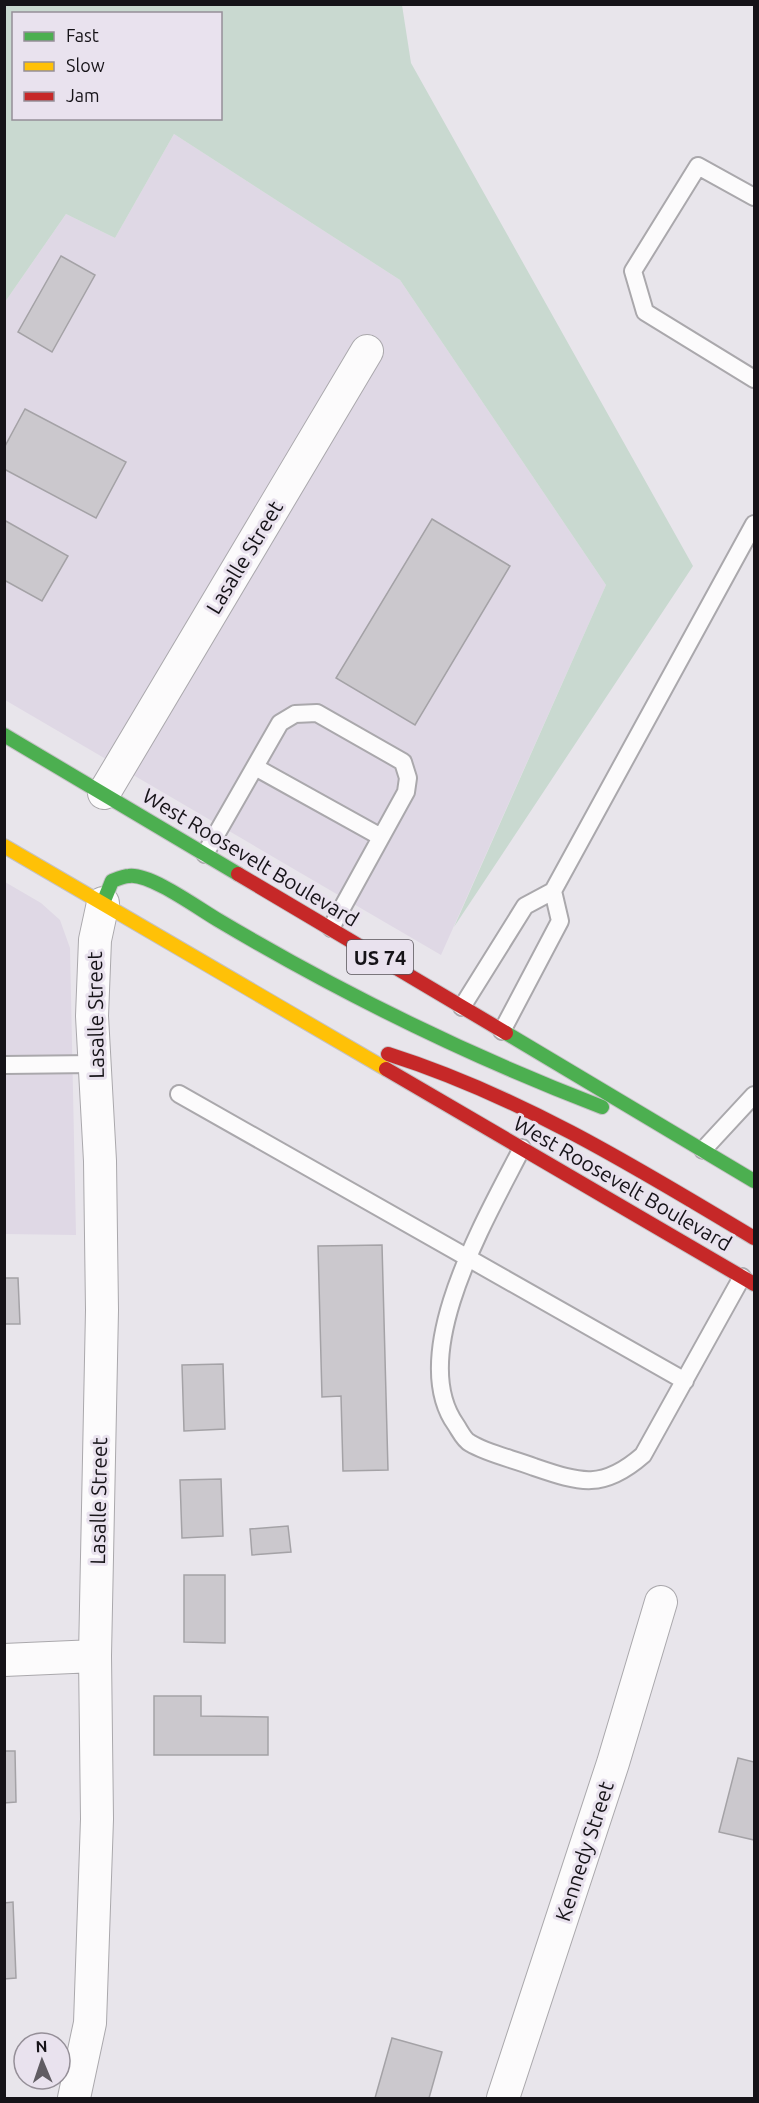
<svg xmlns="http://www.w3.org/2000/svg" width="759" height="2103" font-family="Ubuntu,sans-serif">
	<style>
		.built { fill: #dfd8e5 }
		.green { fill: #c9d9d0; fill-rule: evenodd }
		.building { fill: #cbc8cd; stroke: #a4a2a6; stroke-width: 1.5 }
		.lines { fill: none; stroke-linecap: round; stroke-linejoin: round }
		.lane-casing { stroke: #aaa8ac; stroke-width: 20 }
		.street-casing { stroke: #aaa8ac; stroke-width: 34 }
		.fast-casing { stroke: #c4c2c5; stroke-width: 16 }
		.slow-casing { stroke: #c4c2c5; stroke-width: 16 }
		.jam-casing { stroke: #c4c2c5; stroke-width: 16 }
		.lane { stroke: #fcfbfc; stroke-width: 16 }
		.street { stroke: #fcfbfc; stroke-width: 32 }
		.fast { stroke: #4caf50; stroke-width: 14 }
		.slow { stroke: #ffc107; stroke-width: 14 }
		.jam { stroke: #c62828; stroke-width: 14 }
		.labels { text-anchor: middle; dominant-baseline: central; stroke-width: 6; stroke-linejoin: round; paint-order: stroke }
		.shield { fill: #e9e2ee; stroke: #555158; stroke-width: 1.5 }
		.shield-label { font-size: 20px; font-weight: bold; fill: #161318 }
		.street-label { font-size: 21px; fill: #161318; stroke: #e9e2ee }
	</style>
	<rect width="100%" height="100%" fill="#e8e5eb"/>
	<path class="built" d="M174,134L400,280L606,585L441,955L5,700V302L66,214L115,238Z
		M5,882L41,903L60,920L70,948L76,1235L5,1234Z"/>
	<path class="green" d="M5,4L402,5L411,63L693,566L454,927L606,585L400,280L174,134L115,238L66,214L5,302ZM14,14H220V118H14Z"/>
	<path class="building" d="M61,256L95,275L52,352L18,332Z
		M25,409L126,462L96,518L4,469V448Z
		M432,519L510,566L415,725L336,678Z
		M4,520L68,556L42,601L4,580Z
		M382,1245L388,1470L343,1471L341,1396L322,1397L318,1246Z
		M4,1278H18L20,1324H4Z
		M223,1364L225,1429L184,1431L182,1365Z
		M221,1479L223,1536L182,1538L180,1480Z
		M288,1526L291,1552L252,1555L250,1529Z
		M184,1575H225V1643L184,1642Z
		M154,1696H201V1716L268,1717V1755H154Z
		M4,1751H15L16,1802L4,1803Z
		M738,1758L754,1762V1840L719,1832Z
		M13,1902L16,1978L4,1979V1903Z
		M392,2038L442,2052L429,2098H375Z"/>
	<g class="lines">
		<defs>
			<path id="lane" d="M754,197L698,166L633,271L645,312L754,379
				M255,767L381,837
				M205,854L280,723L295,714L317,713L403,762L408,778L406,792L331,928
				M462,1007L525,906L553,891L754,524
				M502,1031L560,921L553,891
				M4,1065L95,1064
				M179,1094L685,1381
				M522,1148C488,1215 405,1354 456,1425C460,1431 464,1440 470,1443C488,1454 514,1459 534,1467C581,1483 603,1490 643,1455L742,1277
				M703,1150L754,1095"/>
			<path id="street" d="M104,793L367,351
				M4,1660L95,1656
				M74,2098L90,2023L97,1819L95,1656L102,1310L100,1161L92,1016L95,940L103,903
				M503,2098L613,1763L661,1602"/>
			<path id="fast" d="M4,735L238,874
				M103,903L112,881C117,879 124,876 129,876C150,873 199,909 218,920C341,993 469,1056 602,1107
				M506,1033L754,1181"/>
			<path id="slow" d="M4,846L386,1069"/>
			<path id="jam" d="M238,874L506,1033
				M388,1054C520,1096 636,1167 754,1238
				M386,1069L754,1284"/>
		</defs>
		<use href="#lane" class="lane-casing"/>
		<use href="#street" class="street-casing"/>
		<use href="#fast" class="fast-casing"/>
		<use href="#slow" class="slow-casing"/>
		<use href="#jam" class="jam-casing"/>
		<use href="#lane" class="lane"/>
		<use href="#street" class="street"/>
		<use href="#fast" class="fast"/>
		<use href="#slow" class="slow"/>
		<use href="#jam" class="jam"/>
	</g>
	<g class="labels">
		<rect class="shield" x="347" y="940" width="66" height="34" rx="4.5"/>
		<g class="shield-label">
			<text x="380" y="957">US 74</text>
		</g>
		<g class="street-label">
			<text transform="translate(244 557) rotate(-59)">Lasalle Street</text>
			<text transform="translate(251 857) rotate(31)">West Roosevelt Boulevard</text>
			<text transform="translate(95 1015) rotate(-91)">Lasalle Street</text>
			<text transform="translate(623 1183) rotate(30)">West Roosevelt Boulevard</text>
			<text transform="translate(98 1501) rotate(-89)">Lasalle Street</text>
			<text transform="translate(584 1851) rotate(-72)">Kennedy Street</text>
		</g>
	</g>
	<rect width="759" height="2103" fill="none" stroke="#161318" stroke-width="12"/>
	<rect x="12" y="12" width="210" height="108" fill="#e9e2ee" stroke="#958f98" stroke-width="1.5"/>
	<rect x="24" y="32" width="30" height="9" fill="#4caf50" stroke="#958f98" stroke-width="1.5"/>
	<text x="66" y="42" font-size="18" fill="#161318">Fast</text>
	<rect x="24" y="62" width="30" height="9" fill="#ffc107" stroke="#958f98" stroke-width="1.5"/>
	<text x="66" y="72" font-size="18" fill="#161318">Slow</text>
	<rect x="24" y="92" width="30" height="9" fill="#c62828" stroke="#958f98" stroke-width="1.5"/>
	<text x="66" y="102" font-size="18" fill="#161318">Jam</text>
	<g transform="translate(42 2061) rotate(358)"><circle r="28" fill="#e9e2ee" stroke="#958f98" stroke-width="1.5"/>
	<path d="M0-4.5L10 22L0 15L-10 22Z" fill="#605c62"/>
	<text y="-9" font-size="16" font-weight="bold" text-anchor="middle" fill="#161318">N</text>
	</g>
</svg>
